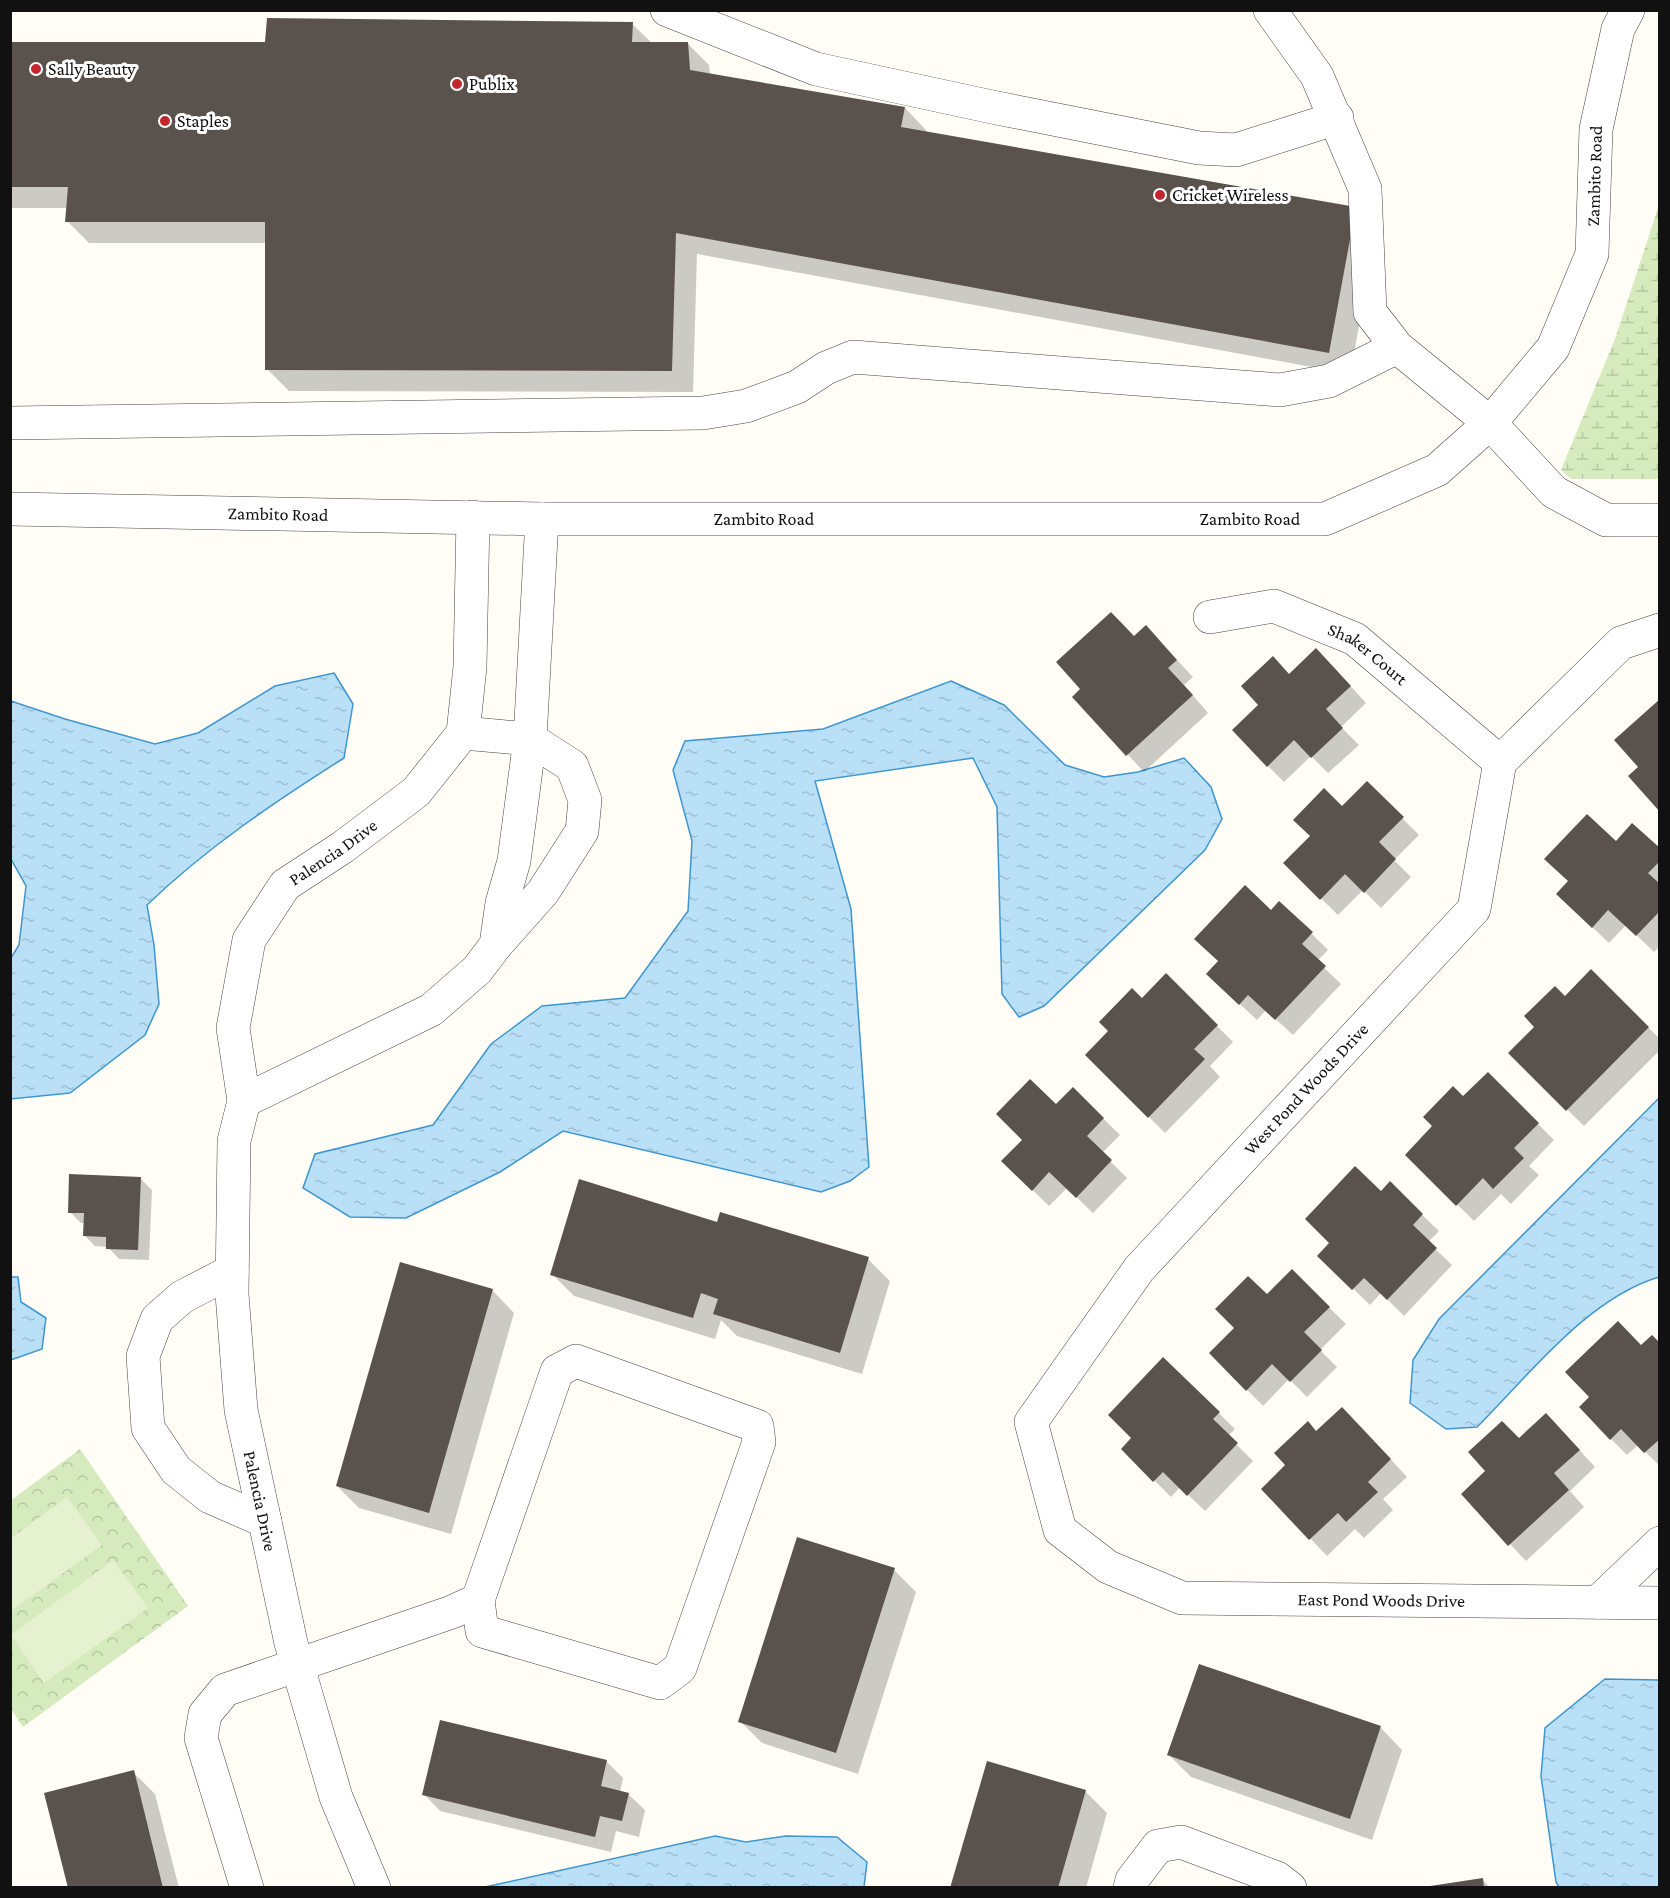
<svg xmlns="http://www.w3.org/2000/svg" width="1670" height="1898" font-family="'Crimson Pro',serif">
	<style>
		.wetland { fill: url(#wetland-marsh) }
		.park { fill: url(#park-crowns) }
		.pitch { fill: #e6f2cf }
		.water { fill: url(#water-ripples); stroke: #3f96cf; stroke-width: 1.5 }
		.shadow { fill: #0003 }
		.building { fill: #5a524d }
		.lines { fill: none; stroke-linecap: round; stroke-linejoin: round }
		.minor-casing { stroke: #444; stroke-width: 34 }
		.minor { stroke: #fff; stroke-width: 33 }
		.poi-dot { fill: #c4262e; stroke: #fff; stroke-width: 2 }
		.labels { text-anchor: middle; dominant-baseline: central; stroke-width: 6; stroke-linejoin: round; paint-order: stroke }
		.poi-label { font-size: 18px; fill: #111; stroke: #fff; text-anchor: start }
		.street-label { font-size: 18px; fill: #111; stroke: #fff }
	</style>
	<defs>
		<pattern id="wetland-marsh" width="20" height="14" patternUnits="userSpaceOnUse" patternTransform="scale(1.5)"><rect width="20" height="14" fill="#d5ebbd"/><path d="M1 5h8M5 5V1M11 12h8M15 12V8" fill="none" stroke="#b6c8a1"/></pattern>
		<pattern id="park-crowns" width="20" height="18" patternUnits="userSpaceOnUse" patternTransform="scale(1.5)"><rect width="20" height="18" fill="#d5ebbd"/><path d="M2 6a3 3 0 1 1 6 0M12 15a3 3 0 1 1 6 0" fill="none" stroke="#b6c8a1"/></pattern>
		<pattern id="water-ripples" width="26" height="14" patternUnits="userSpaceOnUse" patternTransform="scale(1.5)"><rect width="26" height="14" fill="#b9e0f7"/><path d="M2 4q2-2 4 0t4 0M15 11q2-2 4 0t4 0" fill="none" stroke="#9ebfd3"/></pattern>
	</defs>
	<rect width="100%" height="100%" fill="#fffdf5"/>
	<path class="wetland" d="M1659,205V479H1571L1561,470L1615,339Z"/>
	<path class="park" d="M80,1449L188,1606L23,1727L11,1709L10,1501Z"/>
	<path class="pitch" d="M67,1497L102,1545L11,1611V1538Z
		M113,1560L148,1608L44,1683L11,1635Z"/>
	<path class="water" d="M334,673L353,704L344,758C276,801 206,848 147,905L154,945L159,1004L145,1035L70,1093L11,1099V958L19,945L26,886L11,859V701L65,719L155,744L198,733L275,686Z
		M951,681L1004,705L1065,765L1104,777L1138,772L1184,758L1211,787L1222,819L1205,850L1044,1006L1019,1017L1002,994L997,807L973,758L815,781L851,909L869,1167L850,1181L821,1192L563,1131L500,1172L406,1218L350,1217L303,1188L315,1154L433,1125L491,1044L542,1006L625,998L688,911L692,841L673,770L685,741L823,729Z
		M1659,1098V1277C1588,1298 1529,1375 1477,1427L1446,1429L1410,1403L1413,1360L1439,1319Z
		M10,1277H18L21,1302L46,1318L42,1349L11,1360Z
		M1605,1679L1659,1680V1887H1559L1556,1882L1541,1776L1545,1728Z
		M715,1836L746,1842L786,1836L837,1837L867,1862L864,1887H485Z"/>
	<path class="shadow" d="M632,24L652,43H687L709,65L710,75L905,108L926,130V132L1377,231L1350,374L697,254L693,392L289,391L267,369V243H89L67,221L68,208H10V43L266,44Z
		M1134,638L1162,644L1193,677L1184,685L1208,713L1144,772L1074,697Z
		M1273,658L1290,675L1333,667L1366,703L1341,727L1359,745L1328,773L1311,756L1284,782L1268,766L1260,705Z
		M1367,783L1419,835L1394,860L1411,877L1381,908L1363,890L1338,915L1285,863Z
		M1660,850V946L1654,952L1626,925L1609,943L1574,910Z
		M1271,912L1311,933L1328,950L1317,961L1341,984L1293,1035L1266,1010L1257,1020L1225,990Z
		M1591,971L1660,1039V1050L1584,1126L1510,1053Z
		M1166,975L1233,1042L1210,1066L1220,1077L1165,1133L1087,1055Z
		M1488,1074L1554,1140L1529,1166L1539,1175L1511,1204L1501,1194L1474,1221L1407,1155Z
		M1073,1089L1120,1135L1102,1153L1127,1178L1093,1213L1067,1188L1049,1206L1003,1161Z
		M141,1179L152,1190L149,1260L119,1259L108,1247L95,1246L84,1235L85,1223H81L70,1212Z
		M1390,1184L1439,1231L1428,1242L1452,1265L1404,1316L1381,1293L1370,1305L1336,1272L1381,1193Z
		M718,1223L868,1259L890,1281L862,1374L737,1336L721,1320L715,1339L574,1296L552,1274Z
		M401,1264L493,1291L514,1313L451,1534L359,1508L337,1486Z
		M1292,1271L1346,1324L1320,1350L1337,1367L1307,1397L1289,1379L1263,1406L1211,1353Z
		M1660,1345V1466L1638,1445L1627,1455L1611,1439Z
		M1163,1359L1235,1429L1228,1436L1253,1461L1205,1511L1180,1487L1171,1497L1123,1449L1133,1438Z
		M1359,1425L1407,1477L1383,1499L1393,1510L1364,1538L1355,1529L1327,1556L1263,1489L1317,1433Z
		M1562,1431L1595,1467L1570,1491L1584,1507L1526,1561L1463,1494L1519,1440Z
		M894,1570L916,1592L858,1774L762,1743L740,1721Z
		M1199,1665L1381,1728L1402,1750L1372,1840L1191,1777L1169,1755Z
		M606,1761L623,1778L620,1792L628,1794L645,1810L639,1837L616,1831L611,1852L440,1811L424,1794Z
		M133,1772L155,1794L179,1888H70Z
		M1085,1791L1107,1813L1086,1888H951Z
		M1483,1880L1490,1888H1431Z"/>
	<path class="building" d="M267,18L633,22L632,42H688L690,70L905,107L901,127L1356,207L1329,353L676,233L672,371L265,370V222H65L68,187H10V42H265Z
		M1111,612L1134,636L1146,625L1177,660L1168,668L1193,695L1126,756L1072,697L1080,689L1056,662Z
		M1316,648L1351,686L1326,709L1343,728L1311,758L1294,740L1267,767L1232,730L1258,705L1241,686L1273,656L1289,674Z
		M1660,699V812L1628,776L1638,767L1614,740Z
		M1367,781L1404,817L1379,842L1396,859L1364,893L1345,874L1320,900L1283,863L1310,836L1293,820L1324,788L1342,806Z
		M1587,814L1616,841L1632,823L1660,848V861L1648,873L1660,884V911L1636,936L1608,910L1592,928L1556,894L1568,881L1544,859Z
		M1245,885L1271,910L1279,901L1313,932L1302,944L1326,966L1275,1020L1248,995L1239,1005L1206,974L1218,961L1194,939Z
		M1591,969L1649,1027L1566,1111L1508,1053L1534,1027L1524,1016L1555,986L1565,996Z
		M1166,973L1218,1025L1194,1049L1205,1059L1148,1118L1085,1055L1108,1031L1099,1022L1132,988L1142,998Z
		M1488,1072L1539,1123L1514,1148L1524,1158L1493,1189L1483,1178L1456,1206L1405,1155L1432,1126L1423,1117L1453,1086L1463,1096Z
		M1030,1079L1056,1104L1073,1087L1104,1118L1087,1136L1112,1160L1076,1198L1049,1172L1032,1191L1001,1161L1022,1140L996,1114Z
		M1355,1166L1381,1191L1390,1181L1423,1214L1413,1225L1437,1248L1387,1300L1364,1278L1352,1290L1317,1256L1329,1243L1305,1219Z
		M69,1174L141,1177L138,1250L106,1249V1237L83,1236L84,1213H68Z
		M579,1179L717,1222L720,1212L869,1257L840,1353L713,1314L718,1299L701,1293L693,1318L550,1275Z
		M400,1262L493,1289L429,1513L336,1486Z
		M1292,1269L1330,1307L1304,1332L1322,1350L1290,1382L1272,1364L1246,1391L1209,1353L1234,1328L1215,1309L1248,1276L1267,1294Z
		M1618,1321L1641,1345L1652,1335L1660,1343V1439L1644,1453L1621,1429L1610,1440L1579,1407L1589,1397L1565,1372Z
		M1163,1357L1220,1412L1213,1419L1238,1443L1187,1496L1163,1472L1153,1482L1121,1449L1131,1438L1108,1415Z
		M1342,1407L1391,1459L1368,1482L1378,1492L1346,1522L1338,1513L1309,1540L1261,1489L1285,1465L1274,1453L1308,1421L1316,1431Z
		M1546,1413L1580,1450L1554,1473L1569,1490L1508,1546L1461,1494L1485,1471L1468,1452L1502,1421L1519,1438Z
		M797,1537L895,1568L836,1753L738,1722Z
		M1199,1664L1381,1726L1350,1819L1167,1755Z
		M440,1720L607,1760L601,1786L629,1793L622,1821L600,1816L595,1837L422,1795Z
		M987,1761L1086,1790L1058,1888H950Z
		M134,1770L163,1888H68L44,1793Z
		M1483,1878L1484,1888H1430V1886Z"/>
	<g class="lines">
		<defs>
			<g id="minor">
				<path d="M667,10L816,69L992,107L1199,148L1236,150L1337,118"/>
				<path d="M1270,10L1317,76L1365,189L1370,312L1397,347L1490,423L1554,492L1606,520H1660"/>
				<path d="M10,423L703,413L746,406L797,387L826,368L853,357L1280,390L1329,381L1397,347"/>
				<path id="s1" d="M10,509L542,519H1325L1437,470L1490,423L1553,348L1592,254L1596,129L1618,29L1628,10"/>
				<path id="s2" d="M1210,617L1274,606L1355,639L1500,762"/>
				<path id="s3" d="M1660,630L1621,643L1500,762L1474,909L1139,1269L1031,1422L1060,1530L1108,1567L1182,1598L1660,1603"/>
				<path d="M463,733L530,739L572,766L585,800L582,831L543,892L496,945"/>
				<path d="M244,1101L431,1010L477,970L496,945L502,903L514,861L530,739L542,519"/>
				<path d="M232,1271L182,1297L157,1319L143,1356L148,1428L176,1470L210,1497L265,1521"/>
				<path d="M1598,1602L1660,1543"/>
				<path d="M247,1888L201,1738L205,1714L225,1690L452,1612L478,1600L557,1371L576,1361L757,1426L759,1442L680,1668L660,1683L482,1631L478,1600"/>
				<path id="s4" d="M374,1888L336,1797L291,1643L241,1410L232,1294L234,1141L244,1101L233,1028L249,940L285,885L343,847L416,792L463,733L470,667L473,517"/>
				<path d="M1130,1888L1132,1880L1158,1846L1181,1842L1277,1878L1290,1888"/>
			</g>
		</defs>
		<use href="#minor" class="minor-casing"/>
		<use href="#minor" class="minor"/>
	</g>
	<g class="poi-dot">
		<circle cx="36" cy="69" r="6"/>
		<circle cx="457" cy="84" r="6"/>
		<circle cx="165" cy="121" r="6"/>
		<circle cx="1160" cy="195" r="6"/>
	</g>
	<g class="labels">
		<g class="poi-label">
			<text x="48" y="69">Sally Beauty</text>
			<text x="469" y="84">Publix</text>
			<text x="177" y="121">Staples</text>
			<text x="1172" y="195">Cricket Wireless</text>
		</g>
		<g class="street-label">
			<text stroke="none"><textPath href="#s1" startOffset="1786">Zambito Road</textPath></text>
			<text stroke="none"><textPath href="#s1" startOffset="268">Zambito Road</textPath></text>
			<text stroke="none"><textPath href="#s1" startOffset="754">Zambito Road</textPath></text>
			<text stroke="none"><textPath href="#s1" startOffset="1240">Zambito Road</textPath></text>
			<text stroke="none"><textPath href="#s2" startOffset="171">Shaker Court</textPath></text>
			<text stroke="none"><textPath href="#s4" startOffset="1095">Palencia Drive</textPath></text>
			<text transform="translate(1306 1089) rotate(-47)">West Pond Woods Drive</text>
			<text transform="translate(260 1501) rotate(78)">Palencia Drive</text>
			<text stroke="none"><textPath href="#s3" startOffset="1491">East Pond Woods Drive</textPath></text>
		</g>
	</g>
	<rect width="1670" height="1898" fill="none" stroke="#111111" stroke-width="24"/>
</svg>
